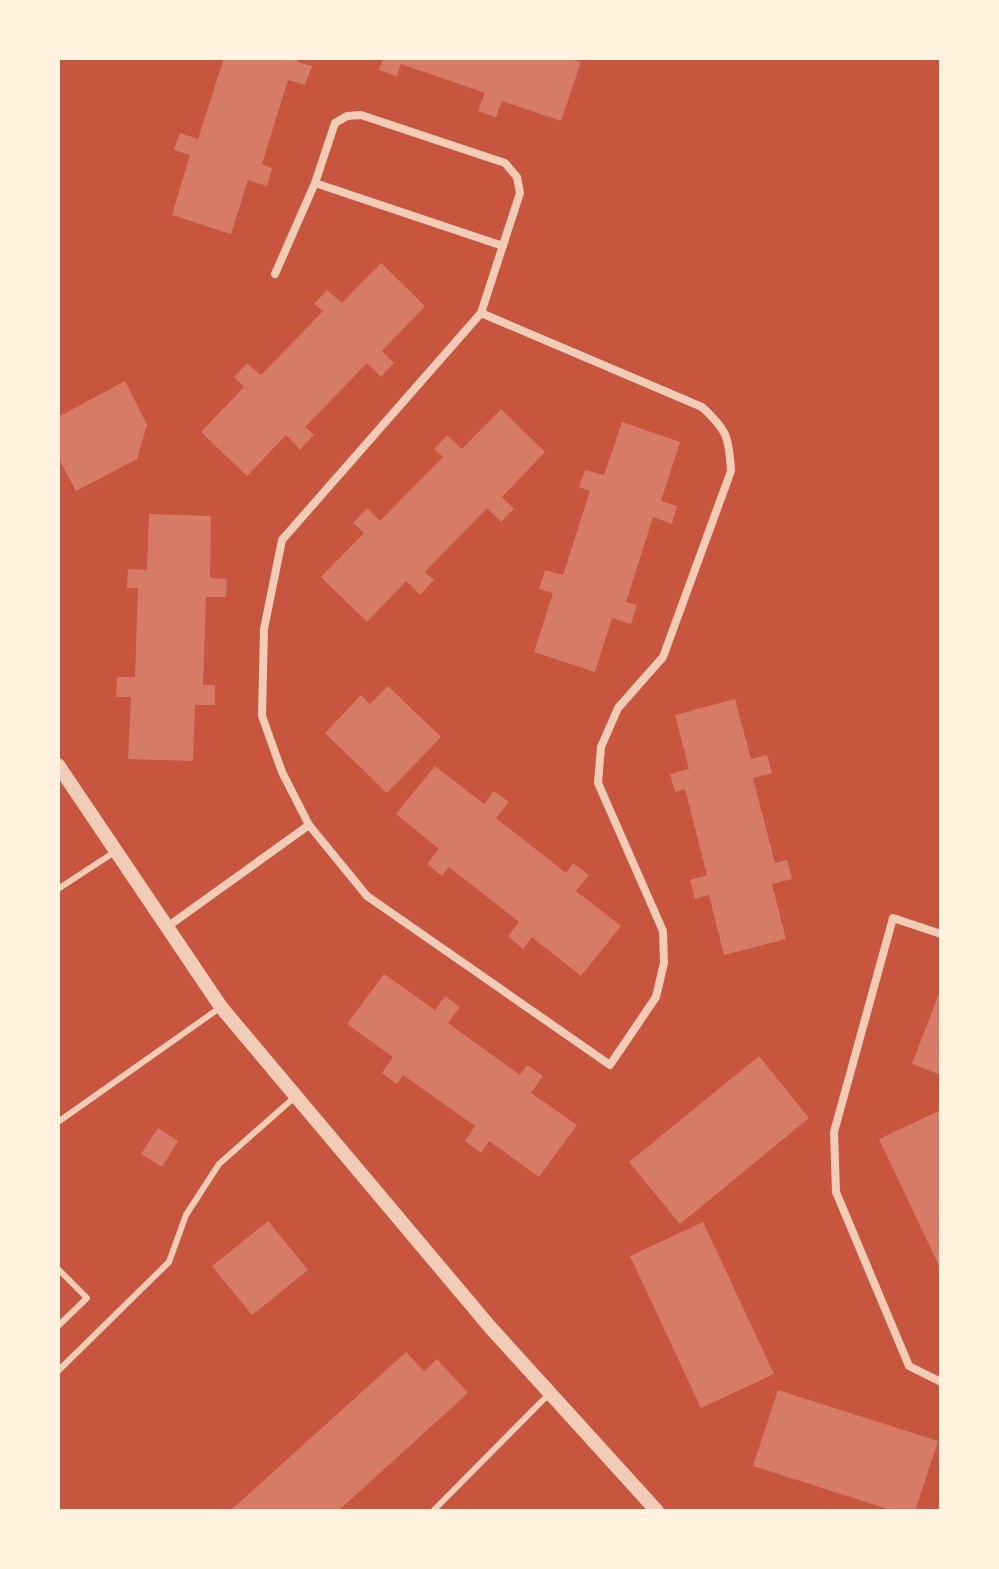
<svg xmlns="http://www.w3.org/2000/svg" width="999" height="1569" font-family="'IBM Plex Serif',serif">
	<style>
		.building { fill: #d67c66 }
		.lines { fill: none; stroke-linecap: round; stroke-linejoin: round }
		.service { stroke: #f1ccb7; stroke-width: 6 }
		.minor { stroke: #f1ccb7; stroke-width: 8 }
		.tertiary { stroke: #f1ccb7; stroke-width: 14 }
	</style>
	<rect width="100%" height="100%" fill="#c8553d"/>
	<path class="building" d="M224,58H299L298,62L312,66L305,85L288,80L262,164L272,168L267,186L248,180L231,234L172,215L190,155L174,150L180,133L198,139Z
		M383,58H568L581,62L561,121L502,101L496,117L478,111L485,93L401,64L397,76L379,70Z
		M381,263L425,306L382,351L394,363L381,377L367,363L305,427L314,435L300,450L286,435L247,476L201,432L244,387L234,377L247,363L261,375L323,311L314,304L327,290L342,303Z
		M125,381L147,425L137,459L76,491L58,457V417Z
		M501,409L545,452L502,497L514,509L501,522L487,508L425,572L434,580L420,595L406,581L367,622L321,577L364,533L353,523L367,508L380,521L443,457L434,449L447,435L462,449Z
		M622,422L680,442L661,501L677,506L672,524L653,517L626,602L637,605L631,624L612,618L595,672L534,652L553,593L539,589L545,570L563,575L590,491L579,487L585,470L604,475Z
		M149,514L211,516L210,578L227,579L226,597H206L203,685H215V705H195L193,761L128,759L131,697H116L117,677H135L138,588H127L128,569L147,570Z
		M388,686L441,737L387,793L325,733L361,695L370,704Z
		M735,699L751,759L767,755L772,773L753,778L775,863L787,860L792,879L772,884L786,939L724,955L709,895L695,899L690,880L707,875L685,789L675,792L670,774L689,769L675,715Z
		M435,766L484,804L494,791L509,802L496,818L566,873L573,863L589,875L576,891L621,926L581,976L532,937L523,949L508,936L519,922L449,867L442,876L427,864L439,849L396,814Z
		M384,974L435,1010L445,996L460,1007L448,1023L520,1075L527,1065L543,1076L531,1093L577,1125L539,1177L489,1141L481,1153L465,1141L475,1126L403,1075L397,1084L382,1073L393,1057L347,1024Z
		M941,988V1075L912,1064Z
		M759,1056L809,1118L680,1224L629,1162Z
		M941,1110V1270L879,1139Z
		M158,1128L178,1141L162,1167L141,1154Z
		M268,1221L308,1270L252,1315L212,1266Z
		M703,1222L774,1374L701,1408L630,1256Z
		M406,1352L424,1371L437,1359L468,1393L338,1511H230Z
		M778,1390L938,1441L915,1511H894L753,1466Z"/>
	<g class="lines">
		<path class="service" d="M58,889L116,851
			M58,1122L221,1007
			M58,1269L87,1298L58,1326
			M58,1371L169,1262L186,1215L219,1164L296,1096
			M433,1511L550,1393"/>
		<path class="minor" d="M275,274L315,183
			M481,313L520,193L517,177L505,163L361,115L347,116L335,123L315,183L503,246
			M167,927L309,825L367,896L610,1065L656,997L664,963L663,931L598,783L601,747L618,708L663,657L731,471C729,437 727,430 702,407L481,313L282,540L264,629L262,716L282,772L309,825
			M941,934L893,918L834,1132L836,1192L909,1366L941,1382"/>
		<path class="tertiary" d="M58,765L221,1007L490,1327L657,1511"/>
	</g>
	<rect width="999" height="1569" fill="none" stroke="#fff3e0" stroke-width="120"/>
</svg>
